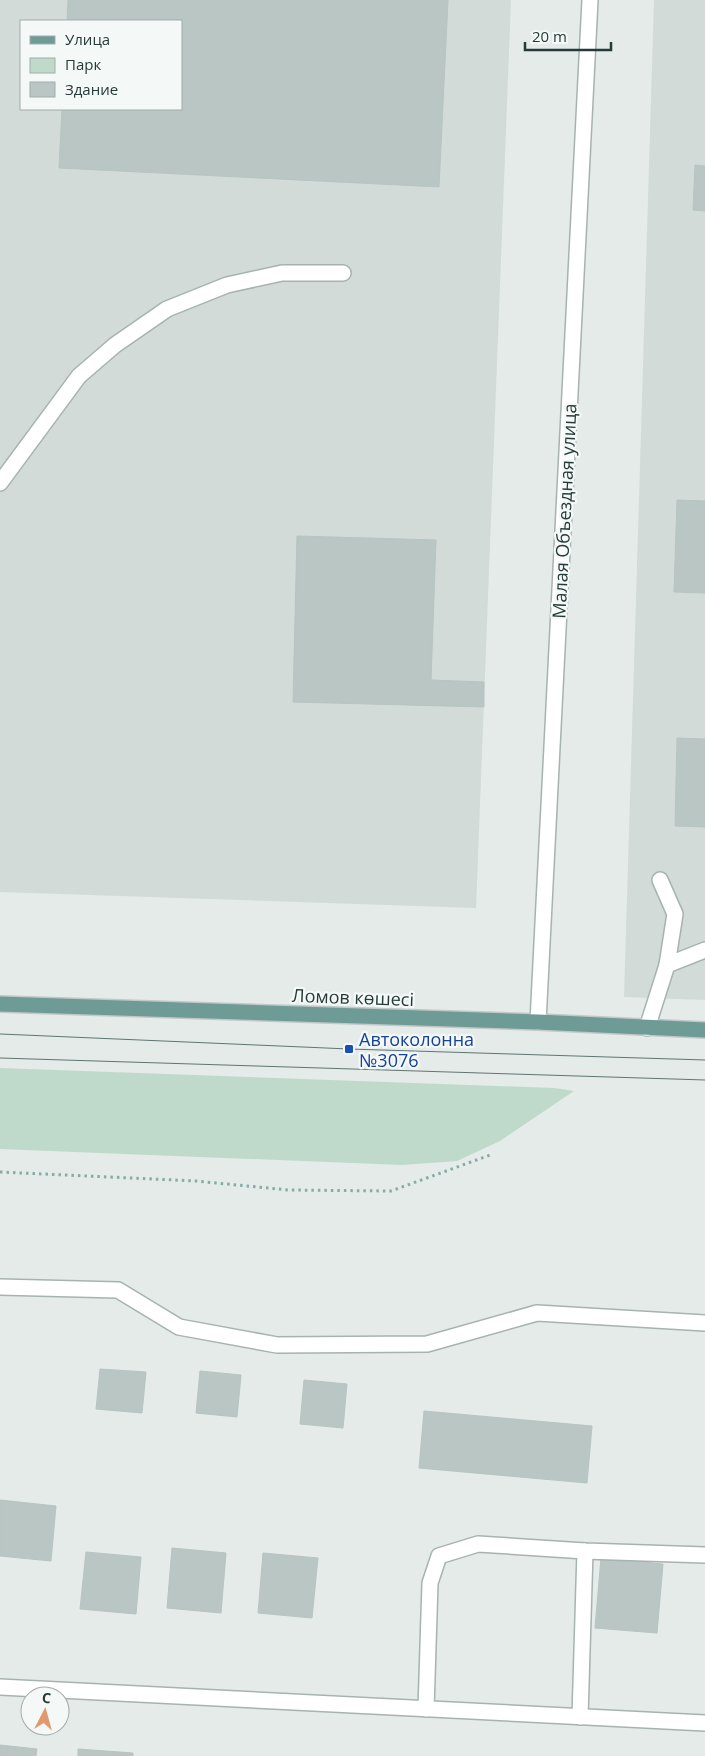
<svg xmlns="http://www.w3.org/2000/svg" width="705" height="1756" viewBox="0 0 705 1756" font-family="'Open Sans',sans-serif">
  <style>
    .built { fill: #d2dbd8; fill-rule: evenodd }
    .green { fill: #bfdaca }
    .building { fill: #b9c6c3; stroke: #b7c4c1 }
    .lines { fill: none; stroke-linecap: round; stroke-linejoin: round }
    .service-casing { stroke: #a7b3b0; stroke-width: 18 }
    .tertiary-casing { stroke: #a7b3b0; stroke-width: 18 }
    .primary-casing { stroke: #c2c8c7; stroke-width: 18 }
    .path { stroke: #88aba5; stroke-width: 3; stroke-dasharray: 2.5 4; stroke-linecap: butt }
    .service { stroke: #fff; stroke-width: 15 }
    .tertiary { stroke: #fff; stroke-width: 15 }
    .primary { stroke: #6e9b96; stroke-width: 15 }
    .tram { stroke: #607673; stroke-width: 1 }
    .transit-dot { fill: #1a4fb4; stroke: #f4f8f7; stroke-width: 2 }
    .labels { text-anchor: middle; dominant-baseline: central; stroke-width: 4.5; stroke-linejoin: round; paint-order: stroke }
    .street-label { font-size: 18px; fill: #263b38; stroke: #f4f8f7 }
    .transit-label { font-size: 18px; fill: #164399; stroke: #f4f8f7; text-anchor: start }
  </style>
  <rect width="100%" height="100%" fill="#e4ebe9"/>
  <g class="built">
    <path d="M0,0H511L476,908L0,892ZM21,21H181V109H21Z"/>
    <polygon points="654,0 705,0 705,1000 624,997"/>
  </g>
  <polygon class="green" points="0,1068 554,1088 574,1091 500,1141 457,1161 402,1165 0,1149"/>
  <g class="building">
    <polygon points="68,0 448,0 439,187 59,168 62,109 181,109 181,21 67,21"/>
    <polygon points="695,165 705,166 705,211 693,210"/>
    <polygon points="677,500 705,501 705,593 674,592"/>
    <polygon points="297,536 436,540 431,680 484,682 484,707 293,702"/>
    <polygon points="677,738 705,739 705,827 675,826"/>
    <polygon points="100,1369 146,1372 142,1413 96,1409"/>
    <polygon points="200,1371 241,1375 237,1417 196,1413"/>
    <polygon points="304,1380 347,1384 343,1428 300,1424"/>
    <polygon points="424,1411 592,1426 587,1483 419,1468"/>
    <polygon points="0,1500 56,1506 51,1561 0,1556"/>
    <polygon points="172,1548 226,1553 221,1613 167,1608"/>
    <polygon points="86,1552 141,1557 136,1614 80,1609"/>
    <polygon points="263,1553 318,1558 312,1618 258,1613"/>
    <polygon points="601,1558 663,1564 657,1633 595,1628"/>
    <polygon points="0,1745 37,1749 36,1756 0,1756"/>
    <polygon points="78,1749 133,1753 133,1756 78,1756"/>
  </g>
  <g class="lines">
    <g class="service-casing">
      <g id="service">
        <polyline points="0,483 79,376 115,345 167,309 227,285 282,273 343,273"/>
        <polyline points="660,880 675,914 667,965"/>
        <polyline points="647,1028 667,965 705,950"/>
        <polyline points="0,1287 118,1290 179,1327 277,1345 427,1344 537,1313 705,1323"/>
        <polyline points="0,1687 705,1723"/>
        <polyline points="426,1709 430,1583 439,1556 478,1544 585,1551 705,1555"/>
        <polyline points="580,1717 585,1551"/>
      </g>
    </g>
    <g class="tertiary-casing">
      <polyline id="tertiary" points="538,1022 590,0"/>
    </g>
    <g class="primary-casing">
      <polyline id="primary" points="0,1004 538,1022 705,1030"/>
    </g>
    <polyline class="path" points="0,1172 196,1181 288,1190 391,1191 493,1154"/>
    <use href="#service" class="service"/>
    <use href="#tertiary" class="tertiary"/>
    <use href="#primary" class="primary"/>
    <g class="tram">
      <polyline points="0,1034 349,1049 705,1060"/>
      <polyline points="0,1058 705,1080"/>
    </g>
  </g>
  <rect class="transit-dot" x="344" y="1044" width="10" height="10" rx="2.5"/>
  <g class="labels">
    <g class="street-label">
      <text transform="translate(564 511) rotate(-87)">Малая Объездная улица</text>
      <text transform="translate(353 997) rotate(2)">Ломов көшесі</text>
    </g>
    <g class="transit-label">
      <text x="359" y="1039">Автоколонна<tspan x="359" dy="21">№3076</tspan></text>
    </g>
  </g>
  <rect x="20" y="20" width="162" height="90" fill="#f4f8f7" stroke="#a2acab"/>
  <rect x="30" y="36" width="25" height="8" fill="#6e9b96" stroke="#a2acab"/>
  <text x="65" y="45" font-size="15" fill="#263b38">Улица</text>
  <rect x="30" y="58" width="25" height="15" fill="#bfdaca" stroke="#a2acab"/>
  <text x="65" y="70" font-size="15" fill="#263b38">Парк</text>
  <rect x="30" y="82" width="25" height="15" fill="#b9c6c3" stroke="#a2acab"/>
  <text x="65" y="95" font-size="15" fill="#263b38">Здание</text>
  <g transform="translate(45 1711) rotate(6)"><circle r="24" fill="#f4f8f7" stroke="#a2acab"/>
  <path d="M0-4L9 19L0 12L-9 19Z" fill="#e09a6d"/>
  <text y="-8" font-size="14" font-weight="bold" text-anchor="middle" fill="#263b38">С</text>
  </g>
  <path d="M525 42v8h86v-8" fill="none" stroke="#263b38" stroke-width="2.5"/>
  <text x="532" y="42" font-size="15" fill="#263b38" stroke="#f4f8f7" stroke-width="4" paint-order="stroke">20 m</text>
</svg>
